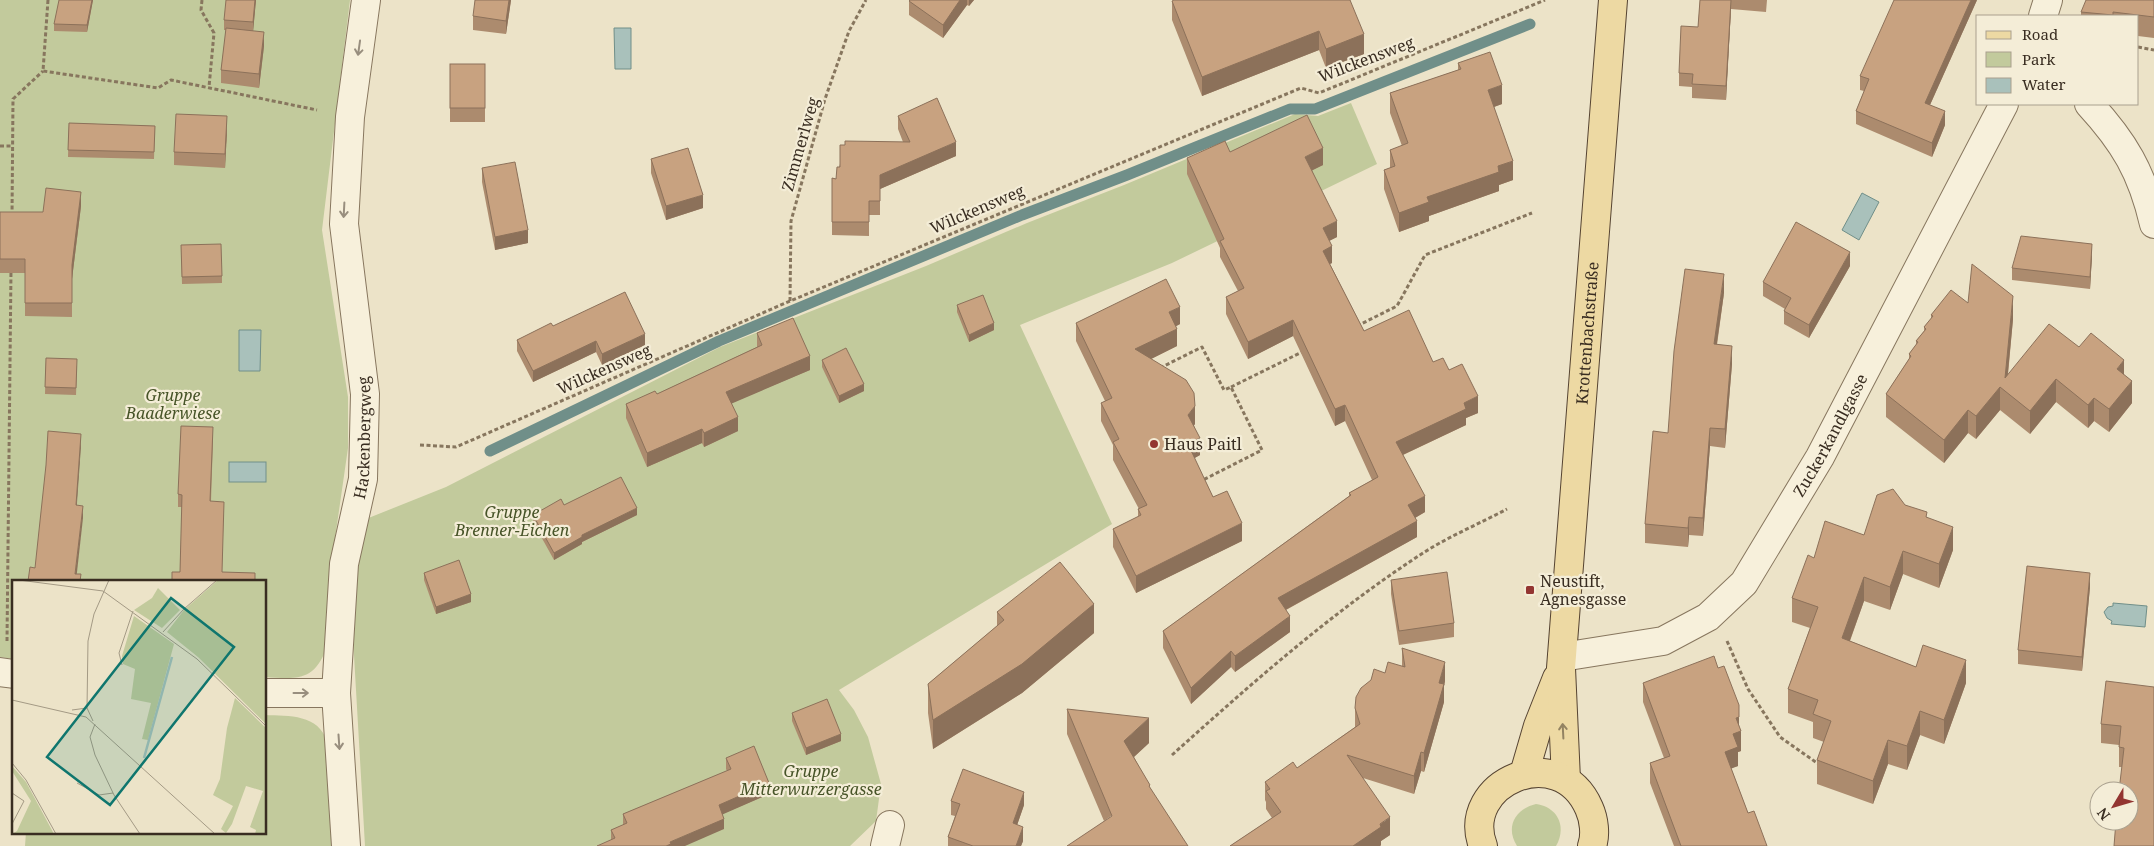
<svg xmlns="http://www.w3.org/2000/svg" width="2154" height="846" viewBox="0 0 2154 846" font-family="'Noto Serif',serif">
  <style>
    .green { fill: #c2ca9c }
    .water { fill: #a9c1bb; stroke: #708f89 }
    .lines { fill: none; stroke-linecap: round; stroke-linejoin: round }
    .stream { stroke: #708f89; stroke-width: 11 }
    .minor-casing { stroke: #87765e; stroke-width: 30 }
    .major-casing { stroke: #564432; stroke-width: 30 }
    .path { stroke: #87765e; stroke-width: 3; stroke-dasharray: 4 2.5; stroke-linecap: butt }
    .minor { stroke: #f7f0db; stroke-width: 28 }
    .major { stroke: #edd9a3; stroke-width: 28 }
    .wall { fill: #ac8b6e }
    .shaded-wall { fill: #8c715a }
    .building { fill: #c8a280; stroke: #8c715a }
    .oneway { stroke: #988e7e }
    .oneway2 { stroke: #938362 }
    .poi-dot { fill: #933531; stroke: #f4edd7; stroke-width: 2 }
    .labels { text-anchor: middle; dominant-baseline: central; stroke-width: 4.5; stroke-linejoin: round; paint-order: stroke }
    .street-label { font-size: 16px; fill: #392d21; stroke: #f4edd7 }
    .park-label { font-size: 16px; font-style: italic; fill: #475428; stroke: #f4edd7 }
    .poi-label { font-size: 16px; fill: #392d21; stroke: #f4edd7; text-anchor: start }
    .inset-river { fill: none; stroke: #a9c1bb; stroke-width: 2.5 }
    .inset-road { fill: none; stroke: #a49a85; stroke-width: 1 }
    .view { fill: #0f766e; fill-opacity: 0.15; stroke: #0f766e; stroke-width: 2.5 }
    .inset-edge { fill: none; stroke: #392d21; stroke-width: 2.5 }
  </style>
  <rect width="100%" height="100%" fill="#ece3c8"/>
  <g class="green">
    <path d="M0,0H350L322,230L348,397V448L330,573L326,649C314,682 295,679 265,677V581H14V659L0,657Z"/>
    <polygon points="1351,103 1377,164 1172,263 1020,325 1112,524 839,690 854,710 868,737 881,784 876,821 850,846 365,846 353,638 358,530 366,519 446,487 720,347 926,266 1027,223 1124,185 1295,114 1318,116"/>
    <path d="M265,715C289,716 319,714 327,742L332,846H25L26,832H265Z"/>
    <path d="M1536,804C1558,807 1567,827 1556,846H1517C1505,827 1515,809 1536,804Z"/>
  </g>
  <g class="water">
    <polygon points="614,28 631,28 631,69 615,69"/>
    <polygon points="1862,193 1879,202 1859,240 1842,230"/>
    <polygon points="239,330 261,330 260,371 239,371"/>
    <rect x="229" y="462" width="37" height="20"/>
    <polygon points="2113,603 2147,606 2145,627 2111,624 2112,621 2107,618 2104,612 2108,607 2113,606"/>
  </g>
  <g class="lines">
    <polyline class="stream" points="490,451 719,341 1022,215 1127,175 1290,109 1315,109 1530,24"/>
    <g class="minor-casing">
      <g id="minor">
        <polyline points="2043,16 2048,0"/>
        <path d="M2089,104C2124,142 2142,172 2154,224"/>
        <path id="s1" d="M1562,657L1663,641L1708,617L1744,583L1820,457L2004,104"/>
        <polyline points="0,672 14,674"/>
        <polyline points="265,693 336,693"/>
        <path id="s2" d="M346,846L336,693L344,564L363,479L365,394L344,224L350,117L366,0"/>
        <polyline points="885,846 890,825"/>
      </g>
    </g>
    <g class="major-casing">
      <g id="major">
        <polyline points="1524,774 1538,726 1557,678"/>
        <path id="s3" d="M1566,780L1561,668L1613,0"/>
        <path d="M1483,846C1459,783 1559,739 1589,808C1594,819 1596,835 1592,846"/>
      </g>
    </g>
    <g class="path">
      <polyline points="48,0 43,71 158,88 171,80 317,110"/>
      <polyline points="202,0 201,10 214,33 209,87"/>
      <polyline points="2138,47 2154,50"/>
      <polyline points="0,146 12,146"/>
      <polyline points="12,216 13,99 43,71"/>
      <polyline points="790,301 791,221 825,99 849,31 866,0"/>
      <polyline points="1357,326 1397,306 1425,255 1532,213"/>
      <polyline points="1160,368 1202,347 1224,390 1231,387 1262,450 1201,481"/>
      <polyline points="1231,387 1304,351"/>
      <polyline points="420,445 456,447 790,301 1301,88 1319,93 1545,0"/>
      <polyline points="7,641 11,270"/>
      <polyline points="1727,641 1748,689 1780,737 1820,765"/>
      <path d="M1172,755C1251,684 1331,613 1420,555C1447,537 1479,524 1507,509"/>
    </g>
    <use href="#minor" class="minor"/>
    <use href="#major" class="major"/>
  </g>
  <g class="wall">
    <polygon points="93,0 87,32 54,31 54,24"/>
    <polygon points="256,0 253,31 264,46 259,88 221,83 221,70 226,30 224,30 224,20"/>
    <polygon points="511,0 506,34 473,30 473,16"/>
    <polygon points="910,0 974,0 969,6 967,5 943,38 909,15 909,1"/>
    <polygon points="1350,0 1364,54 1326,68 1319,50 1202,96 1172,20 1172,1"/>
    <polygon points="1700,0 1767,0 1766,12 1731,9 1726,100 1692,98 1692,87 1679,86 1679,73 1698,27"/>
    <polygon points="1977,0 1930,105 1945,125 1932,157 1856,124 1856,111 1864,91 1860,90 1860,76"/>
    <polygon points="2154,0 2154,38 2138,36 2138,16 2081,16 2081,12"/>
    <polygon points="1458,63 1502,104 1494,107 1513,180 1499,185 1499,191 1429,216 1429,221 1399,232 1384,189 1384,170 1390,168 1390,150 1402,146 1390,113 1390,93 1458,70"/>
    <rect x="450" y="64" width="35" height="58"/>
    <polygon points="898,116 956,156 880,189 880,215 869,215 869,236 832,235 832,178 836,179 845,145 903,142 898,129"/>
    <polygon points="69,123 155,126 154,159 68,157"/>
    <polygon points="227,130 225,168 174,165 174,152"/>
    <polygon points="1230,152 1323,165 1312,170 1337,237 1329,241 1332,263 1330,264 1364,331 1433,362 1449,370 1478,413 1466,418 1466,425 1403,455 1425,512 1415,518 1417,537 1286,610 1290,632 1235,672 1231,667 1191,704 1163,648 1163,631 1349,496 1349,493 1372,480 1345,421 1335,426 1293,336 1248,359 1226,314 1226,297 1238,291 1220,257 1220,248 1187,174 1187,158"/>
    <polygon points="651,159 703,208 666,220 651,173"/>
    <polygon points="482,168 528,243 495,250 482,182"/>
    <polygon points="81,206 72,279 72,317 25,316 25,273 0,273 0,212 43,212"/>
    <polygon points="181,245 222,276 222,283 182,284"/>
    <polygon points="2092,256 2090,289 2012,280 2012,268"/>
    <polygon points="1850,266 1809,338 1784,324 1784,311 1785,309 1763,296 1763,282"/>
    <polygon points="1724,293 1717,345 1732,364 1725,448 1710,446 1703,536 1689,535 1688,547 1645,543 1645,524 1668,433"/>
    <polygon points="1968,303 2013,319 2008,375 2079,347 2124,374 2132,403 2109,432 2094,421 2088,428 2056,402 2030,434 2000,410 1976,439 1968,433 1944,463 1886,417 1886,394 1909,359 1909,354 1916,345 1916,341 1924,331 1924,327 1931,319 1931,315"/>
    <polygon points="957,305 994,330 969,342 957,312"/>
    <polygon points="1076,323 1180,324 1176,326 1177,346 1151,359 1195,424 1194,425 1200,455 1194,458 1213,497 1242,541 1136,593 1113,547 1113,529 1138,517 1138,509 1139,509 1113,460 1113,445 1101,421 1101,403 1105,401 1076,341"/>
    <polygon points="553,326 645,345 602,365 596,352 533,382 517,351 517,340"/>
    <polygon points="757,333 810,370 731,403 738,431 704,447 702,443 647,467 626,418 626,404 657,394 757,347"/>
    <polygon points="46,358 77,366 76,395 45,394"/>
    <polygon points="822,360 864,391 839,403 822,367"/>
    <polygon points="213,440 211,501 180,572 182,507 178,507 178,494"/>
    <polygon points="1905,505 1927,517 1953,550 1939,588 1903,574 1890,610 1864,601 1850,641 1916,667 1966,683 1944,744 1920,735 1907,770 1888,764 1873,804 1817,784 1817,760 1824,742 1813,738 1813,722 1788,713 1788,689 1810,628 1792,622 1792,598 1814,558 1864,535"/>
    <polygon points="533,515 637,515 582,542 582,544 554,560 533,522"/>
    <polygon points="424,573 471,602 436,614 424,580"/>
    <polygon points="1391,580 1454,623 1454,637 1399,645 1391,594"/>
    <polygon points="2090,587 2082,671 2018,664 2018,650"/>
    <polygon points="997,612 1094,633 1022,693 933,749 928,713 928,684 997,626"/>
    <polygon points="1402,648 1445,681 1444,686 1444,702 1424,772 1421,771 1414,794 1363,778 1390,835 1381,841 1381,845 1380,846 1230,846 1272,818 1266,809 1266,802 1265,800 1265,782 1297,768 1355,727 1355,708 1385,673 1402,666"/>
    <polygon points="1643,683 1739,725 1741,751 1738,752 1738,766 1731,768 1748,813 1767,846 1674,846 1650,783 1650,763 1664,758 1643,702"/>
    <polygon points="2154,687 2122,767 2119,767 2119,745 2101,743 2101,724"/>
    <polygon points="1067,709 1149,743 1134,757 1150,788 1104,821 1067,734"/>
    <polygon points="792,713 841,741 806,755 792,721"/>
    <polygon points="726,758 769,794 722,814 724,829 611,840 611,830 623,825 623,814 727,771 726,769"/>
    <polygon points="951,801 1024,805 1017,825 1023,841 1021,846 948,846 948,837 955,816 951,815"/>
  </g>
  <g class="shaded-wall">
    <polygon points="92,0 93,0 87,32 87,25"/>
    <polygon points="255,0 256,0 253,32 253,22"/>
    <polygon points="509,0 511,0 506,34 506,21"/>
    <polygon points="960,0 967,0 967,5 943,38 943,25"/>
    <polygon points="969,0 974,0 969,6"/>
    <polygon points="1731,0 1731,9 1726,100 1726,86"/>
    <polygon points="1971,0 1977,0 1925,116 1925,103"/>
    <polygon points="1319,31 1319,50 1202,96 1202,77"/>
    <polygon points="264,32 264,46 259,88 259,74"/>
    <polygon points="1364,34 1364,54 1326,68 1326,49"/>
    <polygon points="1502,85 1502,104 1488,109 1488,90"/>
    <polygon points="1945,111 1945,125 1932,157 1932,143"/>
    <polygon points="227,116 227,130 225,168 225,154"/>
    <polygon points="956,142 956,156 880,189 880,215 880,175"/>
    <polygon points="1323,148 1323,165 1305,174 1305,157"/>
    <polygon points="1513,161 1513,180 1499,185 1499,191 1429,216 1429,221 1399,232 1399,213 1427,197 1498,166"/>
    <polygon points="81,192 81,206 72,279 72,317 72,265"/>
    <polygon points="703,195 703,208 666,220 666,206"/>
    <polygon points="1337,221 1337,237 1323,244 1323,228"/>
    <polygon points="528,230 528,243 495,250 495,237"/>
    <polygon points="2092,244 2092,256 2090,289 2090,277"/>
    <polygon points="1332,246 1332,263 1323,267 1323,251"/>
    <polygon points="1850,252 1850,266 1809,338 1809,325"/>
    <polygon points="1724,274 1724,293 1714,363 1714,344"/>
    <polygon points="2013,296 2013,319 2006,392 2005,378"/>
    <polygon points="1180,307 1180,324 1169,330 1169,312"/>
    <polygon points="1293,320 1293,336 1248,359 1248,342"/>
    <polygon points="994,323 994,330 969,342 969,335"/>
    <polygon points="1177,329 1177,346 1135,367 1135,349"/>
    <polygon points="645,334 645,345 602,365 602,354"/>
    <polygon points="596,341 596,352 533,382 533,371"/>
    <polygon points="1732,346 1732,364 1725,448 1725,429"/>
    <polygon points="810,356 810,370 726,406 726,392"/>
    <polygon points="2124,360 2124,383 2117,369"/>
    <polygon points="2056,379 2056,402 2030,434 2030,411"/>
    <polygon points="2132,381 2132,403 2109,432 2109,409"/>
    <polygon points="864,384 864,391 839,403 839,396"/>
    <polygon points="2000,387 2000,410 1976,439 1976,416"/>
    <polygon points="1478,396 1478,413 1466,418 1466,425 1396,458 1396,442 1464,403"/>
    <polygon points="2094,398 2094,421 2088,428 2088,405"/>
    <polygon points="1345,405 1345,421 1335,426 1335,409"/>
    <polygon points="1195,406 1195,424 1188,433 1188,415"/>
    <polygon points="1968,410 1968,433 1944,463 1944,440"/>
    <polygon points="738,417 738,431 704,447 704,433"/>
    <polygon points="1710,428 1710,446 1703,536 1703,518"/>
    <polygon points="702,429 702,443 647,467 647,453"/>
    <polygon points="81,434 81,446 76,517 76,505"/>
    <polygon points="1200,438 1200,455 1188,462 1188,444"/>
    <polygon points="1425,496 1425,512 1408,522 1408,505"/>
    <polygon points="83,506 83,518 76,581 75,574"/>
    <polygon points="637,508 637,515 582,542 582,544 554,560 554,553 582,535"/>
    <polygon points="1689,517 1689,535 1688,547 1688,528"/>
    <polygon points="1417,521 1417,537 1278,614 1278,598"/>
    <polygon points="1242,523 1242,541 1136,593 1136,576"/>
    <polygon points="1953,527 1953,550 1939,588 1939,564"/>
    <polygon points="1903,551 1903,574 1890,610 1890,587"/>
    <polygon points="2090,573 2090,587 2082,671 2082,657"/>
    <polygon points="1864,577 1864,601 1842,662 1842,638"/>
    <polygon points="471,594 471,602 436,614 436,607"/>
    <polygon points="1094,604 1094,633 1022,693 933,749 933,720"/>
    <polygon points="1290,616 1290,632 1235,672 1235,656"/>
    <polygon points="1231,651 1231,667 1191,704 1191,688"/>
    <polygon points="1966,660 1966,683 1944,744 1944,720"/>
    <polygon points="1445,662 1445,681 1444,686 1444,702 1424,772 1424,753 1439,683"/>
    <polygon points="1920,711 1920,735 1907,770 1907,746"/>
    <polygon points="1739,717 1739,732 1741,731 1741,751 1738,752 1738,766 1725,771 1725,752 1733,734 1736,718"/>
    <polygon points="1149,718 1149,743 1124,766 1124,741"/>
    <polygon points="841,734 841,741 806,755 806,748"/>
    <polygon points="1888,740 1888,764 1873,804 1873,781"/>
    <polygon points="1421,752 1421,771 1414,794 1414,776"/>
    <polygon points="769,783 769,794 719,816 719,805"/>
    <polygon points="1024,792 1024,805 1013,837 1013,823"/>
    <polygon points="1390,817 1390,835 1381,841 1381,845 1380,846 1353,846"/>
    <polygon points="724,819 724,829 685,846 666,846 670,842"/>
    <polygon points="1023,827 1023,841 1021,846 1016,846"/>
  </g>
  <g class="building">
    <polygon points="59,0 92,0 87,25 54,24"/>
    <polygon points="226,0 255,0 253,22 224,20"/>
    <polygon points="475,0 509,0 506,21 473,16"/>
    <polygon points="910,0 960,0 943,25 909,1"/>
    <polygon points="1174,0 1350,0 1364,34 1326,49 1319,31 1202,77 1172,1"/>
    <polygon points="1700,0 1731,0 1726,86 1692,84 1693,74 1679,73 1681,26 1698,27"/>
    <polygon points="1894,0 1971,0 1925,103 1945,111 1932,143 1856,111 1869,79 1860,76"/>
    <polygon points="2086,0 2154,0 2154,17 2113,12 2113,15 2081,12"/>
    <polygon points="226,28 264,32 259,74 221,70"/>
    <polygon points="1490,52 1502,85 1488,90 1513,161 1498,166 1499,172 1427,197 1429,202 1399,213 1384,170 1395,166 1390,150 1408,143 1390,93 1461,69 1458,63"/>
    <rect x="450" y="64" width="35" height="44"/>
    <polygon points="937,98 956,142 880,175 880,201 869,201 869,222 832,222 832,178 836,179 837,167 840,167 840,145 845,145 845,141 910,142 898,116"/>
    <polygon points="176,114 227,116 225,154 174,152"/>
    <polygon points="1307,115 1323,148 1305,157 1337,221 1323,228 1332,246 1323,251 1364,331 1409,310 1433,362 1443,358 1449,370 1462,364 1478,396 1464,403 1466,409 1396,442 1425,496 1408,505 1417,521 1278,598 1290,616 1235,656 1231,651 1191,688 1163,631 1351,495 1349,493 1378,477 1345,405 1335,409 1293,320 1248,342 1226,297 1244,288 1220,241 1224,239 1187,158 1225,141 1230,152"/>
    <polygon points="69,123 155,126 154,152 68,150"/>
    <polygon points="688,148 703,195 666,206 651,159"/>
    <polygon points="515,162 528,230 495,237 482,168"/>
    <polygon points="46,188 81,192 72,265 72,303 25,303 25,259 0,259 0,212 43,212"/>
    <polygon points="1796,222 1850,252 1809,325 1784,311 1791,298 1763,282"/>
    <polygon points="2021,236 2092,244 2090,277 2012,268"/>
    <polygon points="221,244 222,276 182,277 181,245"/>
    <polygon points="1972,264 2013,296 2005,378 2049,324 2079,347 2091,333 2124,360 2117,369 2132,381 2109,409 2094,398 2088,405 2056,379 2030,411 2000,387 1976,416 1968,410 1944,440 1886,394 1911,356 1909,354 1918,342 1916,341 1926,329 1924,327 1933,316 1931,315 1951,290 1968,303"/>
    <polygon points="1685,269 1724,274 1714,344 1732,346 1725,429 1710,428 1703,518 1689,517 1688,528 1645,524 1653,431 1668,433 1674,351"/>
    <polygon points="1166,279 1180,307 1169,312 1177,329 1135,349 1186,380 1194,393 1195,406 1188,415 1200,438 1188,444 1213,497 1227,491 1242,523 1136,576 1113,529 1141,515 1138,509 1147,505 1113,442 1119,439 1101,403 1112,398 1076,323"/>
    <polygon points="625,292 645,334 602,354 596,341 533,371 517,340 551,323 553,326"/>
    <polygon points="983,295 994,323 969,335 957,305"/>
    <polygon points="793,318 810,356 726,392 738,417 704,433 702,429 647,453 626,404 655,391 657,394 762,345 757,333"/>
    <polygon points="846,348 864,384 839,396 822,360"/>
    <polygon points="46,358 77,359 76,388 45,387"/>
    <polygon points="181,426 213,427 210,501 224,502 222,572 255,573 255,581 172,581 172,572 180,572 182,495 178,494"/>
    <polygon points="48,431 81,434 76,505 83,506 75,574 81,574 80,581 28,581 30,567 35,568 46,465"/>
    <polygon points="621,477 637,508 582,535 582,537 554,553 533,515 561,499 564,505"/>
    <polygon points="1893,489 1905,505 1927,512 1926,517 1953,527 1939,564 1903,551 1890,587 1864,577 1842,638 1916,667 1923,645 1966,660 1944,720 1920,711 1907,746 1888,740 1873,781 1817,760 1831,721 1813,714 1818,700 1788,689 1818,607 1792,598 1808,555 1814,558 1825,521 1864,535 1877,495"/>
    <polygon points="459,560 471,594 436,607 424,573"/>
    <polygon points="1060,562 1094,604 1022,664 933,720 928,684 1004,620 997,612"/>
    <polygon points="2027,566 2090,573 2082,657 2018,650"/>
    <polygon points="1447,572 1454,623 1399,631 1391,580"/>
    <polygon points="1402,648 1445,662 1439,683 1444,684 1424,753 1421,752 1414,776 1347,755 1390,817 1380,824 1381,827 1353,846 1230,846 1281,812 1266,791 1270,789 1265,782 1293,762 1297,768 1360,724 1355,708 1356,697 1361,688 1371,680 1374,669 1385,673 1388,662 1405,667"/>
    <polygon points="1714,656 1718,668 1724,666 1739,705 1739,717 1736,718 1741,731 1733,734 1738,747 1725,752 1748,813 1754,811 1767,846 1681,846 1650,763 1670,756 1643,683"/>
    <polygon points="2106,681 2154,687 2154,846 2114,846 2116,821 2129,821 2129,791 2119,791 2124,748 2119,747 2121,726 2101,724"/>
    <polygon points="827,699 841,734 806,748 792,713"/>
    <polygon points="1067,709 1149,718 1124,741 1150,785 1149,786 1188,846 1067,846 1112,816"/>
    <polygon points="754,746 769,783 719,805 724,819 670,842 671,844 666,846 597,846 615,838 611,830 627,823 623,814 731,769 726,758"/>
    <polygon points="963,769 1024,792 1013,823 1023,827 1016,846 973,846 948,837 960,804 951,801"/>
  </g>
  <defs><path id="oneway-shaft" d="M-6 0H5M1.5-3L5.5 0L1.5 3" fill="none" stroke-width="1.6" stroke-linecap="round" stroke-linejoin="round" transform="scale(1.25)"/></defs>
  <g class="oneway">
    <use href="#oneway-shaft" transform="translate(359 48) rotate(98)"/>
    <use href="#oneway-shaft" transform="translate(344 210) rotate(93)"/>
    <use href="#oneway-shaft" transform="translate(301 693)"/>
    <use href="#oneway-shaft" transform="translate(339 742) rotate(86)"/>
  </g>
  <use class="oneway2" href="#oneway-shaft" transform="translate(1563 731) rotate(-93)"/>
  <g class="poi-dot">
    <circle cx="1154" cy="444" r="5"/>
    <rect x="1525" y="585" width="10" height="10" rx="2.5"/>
  </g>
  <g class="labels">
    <g class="street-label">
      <text transform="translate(1366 59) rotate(-21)">Wilckensweg</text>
      <text transform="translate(800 144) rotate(-74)">Zimmerlweg</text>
      <text transform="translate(977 209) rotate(-23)">Wilckensweg</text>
      <text stroke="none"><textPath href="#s3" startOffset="448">Krottenbachstraße</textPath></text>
      <text transform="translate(604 369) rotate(-24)">Wilckensweg</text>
      <text stroke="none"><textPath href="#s1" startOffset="374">Zuckerkandlgasse</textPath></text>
      <text stroke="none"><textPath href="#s2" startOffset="411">Hackenbergweg</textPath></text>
    </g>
    <g class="park-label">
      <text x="173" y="395">Gruppe<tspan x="173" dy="18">Baaderwiese</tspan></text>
      <text x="512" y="512">Gruppe<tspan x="512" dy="18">Brenner-Eichen</tspan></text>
      <text x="811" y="771">Gruppe<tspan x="811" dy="18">Mitterwurzergasse</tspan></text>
    </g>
    <g class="poi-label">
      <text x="1164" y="444">Haus Paitl</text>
      <text x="1540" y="581">Neustift,<tspan x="1540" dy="18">Agnesgasse</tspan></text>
    </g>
  </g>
  <g transform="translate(12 580)">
    <rect width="254" height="254" fill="#ece3c8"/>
    <path d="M206,0H254L253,143L186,77L155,52L172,30ZM146,8L168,30L150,48L122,30L140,18ZM122,36L162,64L136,160L130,159L139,123L119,119L123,89L111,84L110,76ZM223,118L254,148V254H243L244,250L238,247L251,211L234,206L220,244L214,253L209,249L221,226L201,215L208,199L215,148ZM0,186L14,202L42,254H0L5,251L19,221L0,191Z" fill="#c2ca9c"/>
    <path class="inset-river" d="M132,178L160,77"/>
    <path class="inset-road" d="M7,0L91,11L185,79L254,146M151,52L172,29L205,0M110,85L107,73L121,31M0,120L74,137L203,254M75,128L76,61L82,34L97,0M60,130L75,128L81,141M83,144L78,157L83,175L102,215L128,254M0,183L14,200L44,254M65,203L87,215L101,213M0,213L12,221L0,244"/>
    <path class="view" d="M159,18L222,67L98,225L35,177Z"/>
    <rect width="254" height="254" class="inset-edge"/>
  </g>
  <rect x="1976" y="15" width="162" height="90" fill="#f4edd7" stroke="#a9a08e"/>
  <rect x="1986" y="31" width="25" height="8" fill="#edd9a3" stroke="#a9a08e"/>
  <text x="2022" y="40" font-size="15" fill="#392d21">Road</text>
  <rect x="1986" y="52" width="25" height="15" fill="#c2ca9c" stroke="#a9a08e"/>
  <text x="2022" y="65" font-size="15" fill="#392d21">Park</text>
  <rect x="1986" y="78" width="25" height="15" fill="#a9c1bb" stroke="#a9a08e"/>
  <text x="2022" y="90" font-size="15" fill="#392d21">Water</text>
  <g transform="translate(2114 806) rotate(232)"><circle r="24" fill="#f4edd7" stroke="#a9a08e"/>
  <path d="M0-4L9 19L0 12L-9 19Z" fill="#933531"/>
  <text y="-8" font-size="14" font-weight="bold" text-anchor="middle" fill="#392d21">N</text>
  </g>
</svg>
